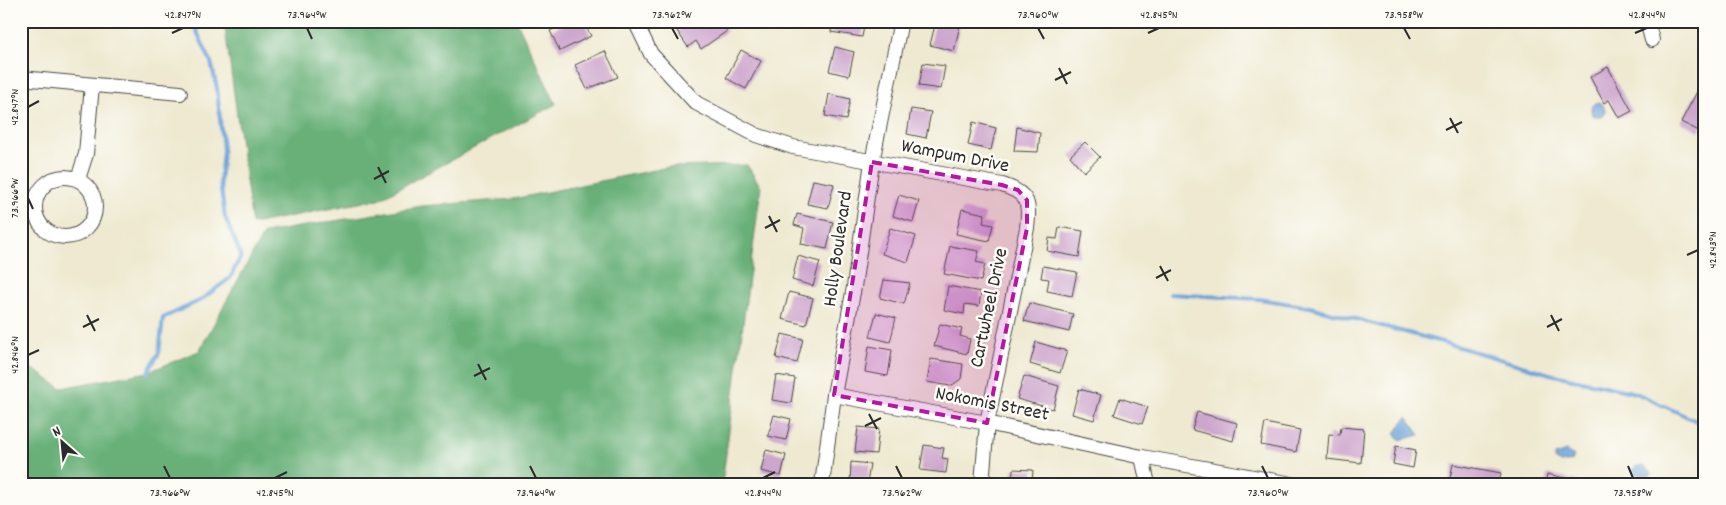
<svg xmlns="http://www.w3.org/2000/svg" width="1726" height="505" viewBox="0 0 1726 505" font-family="Dekko,sans-serif">
  <style>
    .forest { fill: #68b078; stroke: #4a6e52 }
    .water { fill: #6da3da; stroke: #4c6782 }
    .lines { fill: none; stroke-linecap: round; stroke-linejoin: round }
    .stream { stroke: #6da3da; stroke-width: 4 }
    .building { fill: #cda6ce }
    .minor-casing { stroke: #484844; stroke-width: 16 }
    .minor { stroke: #fff; stroke-width: 14 }
    .marked { fill: #b5179e; fill-opacity: 0.2; stroke: #b5179e; stroke-width: 4; stroke-dasharray: 10 6; stroke-linejoin: round }
    .ticks { fill: none; stroke: #2b2b2b; stroke-width: 2 }
    .labels { text-anchor: middle; dominant-baseline: central; stroke-width: 5; stroke-linejoin: round; paint-order: stroke }
    .street-label { font-size: 20px; fill: #2b2b2b; stroke: #fdfcf7 }
    .neatline { fill: none; stroke: #2b2b2b; stroke-width: 2 }
    .ticks-label { font-size: 12px; text-anchor: middle; fill: #2b2b2b }
  </style>
  <rect width="100%" height="100%" fill="#fdfcf7"/>
  <filter id="ink" filterUnits="userSpaceOnUse"><feTurbulence type="fractalNoise" baseFrequency=".02" numOctaves="2"/><feDisplacementMap in="SourceGraphic" scale="10" xChannelSelector="R" yChannelSelector="G"/><feConvolveMatrix kernelMatrix="1 2 1 2 8 2 1 2 1" color-interpolation-filters="sRGB"/></filter>
  <filter id="wash" filterUnits="userSpaceOnUse"><feTurbulence type="fractalNoise" baseFrequency=".0096" numOctaves="4" result="noise"/><feDisplacementMap in="SourceGraphic" scale="20" xChannelSelector="R" yChannelSelector="G"/><feGaussianBlur stdDeviation="1.12" result="paint"/><feColorMatrix in="noise" values="0 0 0 0 0 0 0 0 0 0 0 0 0 0 0 0 0 1.4 0 .05"/><feComposite in="paint" operator="in"/></filter>
  <g filter="url(#wash)">
    <rect width="100%" height="100%" fill="#eee9d0"/>
    <g class="forest">
      <polygon points="224,21 499,21 518,24 556,104 379,199 252,224"/>
      <polygon points="747,165 761,187 722,484 21,484 21,361 61,388 148,372 199,351 264,233 422,206 513,199 669,167"/>
    </g>
    <g class="water">
      <circle cx="1598" cy="110" r="7"/>
      <polygon points="1407,417 1420,435 1399,440 1395,433"/>
      <polygon points="1566,451 1574,456 1572,461 1561,463 1555,460 1555,455"/>
      <polygon points="1636,466 1645,466 1652,473 1650,476 1636,474 1632,471"/>
    </g>
    <g class="lines">
      <g class="stream">
        <polyline points="1170,294 1259,299 1310,307 1442,342 1550,374 1636,393 1705,425"/>
        <polyline points="148,372 159,353 163,318 201,300 230,278 241,256 225,217 220,182 223,150 217,88 211,62 192,21"/>
      </g>
    </g>
    <g id="blocks">
      <g class="building">
        <polygon points="569,21 589,21 591,25 586,27 591,36 560,51 550,31"/>
        <polygon points="691,21 720,21 727,31 701,49 696,41 688,47 677,31"/>
        <polygon points="833,21 865,21 862,37 831,32"/>
        <polygon points="936,21 961,21 954,51 930,45"/>
        <polygon points="835,47 854,52 849,76 829,71"/>
        <polygon points="741,50 761,61 746,89 726,78"/>
        <polygon points="605,51 618,77 587,89 575,65"/>
        <polygon points="923,63 945,66 941,89 919,86"/>
        <polygon points="1608,67 1632,111 1619,118 1609,100 1604,103 1590,77"/>
        <polygon points="1701,84 1705,85 1705,120 1699,131 1681,122"/>
        <polygon points="829,94 850,99 846,120 825,116"/>
        <polygon points="911,109 931,112 926,138 907,134"/>
        <polygon points="973,122 996,128 991,150 968,145"/>
        <polygon points="1017,127 1040,133 1038,152 1014,151"/>
        <polygon points="1085,142 1100,157 1084,172 1070,156"/>
        <polygon points="813,180 834,184 828,208 807,204"/>
        <polygon points="899,195 919,201 913,222 893,216"/>
        <polygon points="962,209 985,214 983,223 993,225 989,241 956,234"/>
        <polygon points="797,214 833,222 827,249 801,244 804,228 794,225"/>
        <polygon points="1059,227 1083,231 1079,257 1047,251 1049,238 1057,239"/>
        <polygon points="890,228 916,236 908,262 882,254"/>
        <polygon points="950,246 979,251 976,262 985,264 981,281 944,274"/>
        <polygon points="798,256 820,262 813,286 792,280"/>
        <polygon points="1043,266 1077,272 1072,296 1047,291 1049,279 1041,278"/>
        <polygon points="884,280 910,283 904,304 880,298"/>
        <polygon points="948,286 981,292 979,306 965,304 964,314 944,310"/>
        <polygon points="789,292 813,298 806,325 782,319"/>
        <polygon points="1029,303 1073,314 1069,332 1024,321"/>
        <polygon points="876,313 896,318 890,342 870,337"/>
        <polygon points="940,324 962,329 960,336 970,339 967,354 934,346"/>
        <polygon points="782,334 803,339 797,363 776,358"/>
        <polygon points="1036,342 1067,351 1060,373 1030,364"/>
        <polygon points="869,346 892,350 888,376 865,372"/>
        <polygon points="931,359 963,364 961,379 951,386 927,382"/>
        <polygon points="776,375 795,378 791,403 772,400"/>
        <polygon points="1024,376 1059,386 1053,409 1017,399"/>
        <polygon points="1079,389 1101,395 1094,420 1072,414"/>
        <polygon points="1120,398 1148,407 1142,424 1114,415"/>
        <polygon points="1197,412 1237,423 1233,441 1192,430"/>
        <polygon points="774,415 791,419 786,440 768,436"/>
        <polygon points="1265,423 1300,430 1296,452 1261,445"/>
        <polygon points="858,427 879,429 876,454 855,452"/>
        <polygon points="1341,427 1364,429 1361,463 1327,459 1329,434 1340,435"/>
        <polygon points="924,445 944,448 942,458 948,459 946,473 920,470"/>
        <polygon points="1396,446 1416,450 1413,468 1393,464"/>
        <polygon points="766,450 786,455 781,476 761,471"/>
        <polygon points="851,462 870,464 867,484 850,484"/>
        <polygon points="1453,464 1501,473 1499,484 1449,483"/>
        <polygon points="1013,469 1033,470 1032,484 1012,484"/>
        <polygon points="1547,474 1578,481 1577,484 1545,484"/>
      </g>
    </g>
  </g>
  <g filter="url(#ink)">
    <use href="#blocks" fill-opacity="0" stroke="#484844" stroke-width="1"/>
    <g class="lines">
      <g class="minor-casing">
        <g id="minor">
          <path d="M635,21L651,54L696,103L756,135L793,147L1002,185C1028,193 1030,202 1027,228L987,423L982,484"/>
          <polyline points="1647,21 1652,40"/>
          <polyline points="21,78 180,93"/>
          <circle cx="65" cy="207" r="30"/>
          <polyline points="78,179 86,154 92,85"/>
          <polyline points="834,395 987,423 1142,457 1292,484"/>
          <polyline points="1142,457 1148,484"/>
          <polyline points="822,484 834,395 854,287 872,162 901,21"/>
        </g>
      </g>
      <use href="#minor" class="minor"/>
    </g>
  </g>
  <path class="marked" d="M872,162L1002,185L1018,190L1027,200V228L987,423L834,395Z"/>
  <path class="ticks" d="M307,28L312,39M672,28L678,39M1038,28L1044,39M1404,28L1410,39M172,33L183,28M1148,33L1159,28M1635,33L1647,28M1059,68L1067,84M1055,80L1071,72M28,107L39,101M1450,118L1458,133M1446,130L1462,122M378,167L386,183M374,179L389,171M28,198L33,209M769,216L777,232M765,228L780,220M1687,255L1698,250M1160,266L1168,281M1156,278L1171,270M87,315L95,331M1551,315L1559,331M83,327L99,319M1547,327L1562,319M28,355L39,350M478,364L486,380M474,376L490,368M869,414L877,429M865,426L881,418M164,466L170,478M530,466L536,478M896,466L902,478M1262,466L1268,478M1628,466L1633,478M275,478L287,472M763,478L775,472"/>
  <g class="labels">
    <g class="street-label">
      <text transform="translate(955 157) rotate(11)">Wampum Drive</text>
      <text transform="translate(839 249) rotate(-82)">Holly Boulevard</text>
      <text transform="translate(990 308) rotate(-78)">Cartwheel Drive</text>
      <text transform="translate(992 405) rotate(11)">Nokomis Street</text>
    </g>
  </g>
  <rect width="1726" height="505" fill="none" stroke="#fdfcf7" stroke-width="55"/>
  <g transform="translate(62 442) rotate(333)" stroke="#fdfcf7" stroke-width="4" paint-order="stroke">
  <path d="M0-4L9 19L0 12L-9 19Z" fill="#2b2b2b"/>
  <text y="-8" font-size="14" font-weight="bold" text-anchor="middle" fill="#2b2b2b">N</text>
  </g>
  <rect x="28" y="28" width="1670" height="450" class="neatline"/>
  <g class="ticks-label">
    <text x="183" y="18">42.847°N</text>
    <text x="307" y="18">73.964°W</text>
    <text x="672" y="18">73.962°W</text>
    <text x="1038" y="18">73.960°W</text>
    <text x="1159" y="18">42.845°N</text>
    <text x="1404" y="18">73.958°W</text>
    <text x="1647" y="18">42.844°N</text>
    <text transform="translate(14 107) rotate(-90)" y="4">42.847°N</text>
    <text transform="translate(14 198) rotate(-90)" y="4">73.966°W</text>
    <text transform="translate(1712 250) rotate(-90)" y="4">42.843°N</text>
    <text transform="translate(14 355) rotate(-90)" y="4">42.846°N</text>
    <text x="170" y="496">73.966°W</text>
    <text x="275" y="496">42.845°N</text>
    <text x="536" y="496">73.964°W</text>
    <text x="763" y="496">42.844°N</text>
    <text x="902" y="496">73.962°W</text>
    <text x="1268" y="496">73.960°W</text>
    <text x="1633" y="496">73.958°W</text>
  </g>
</svg>
